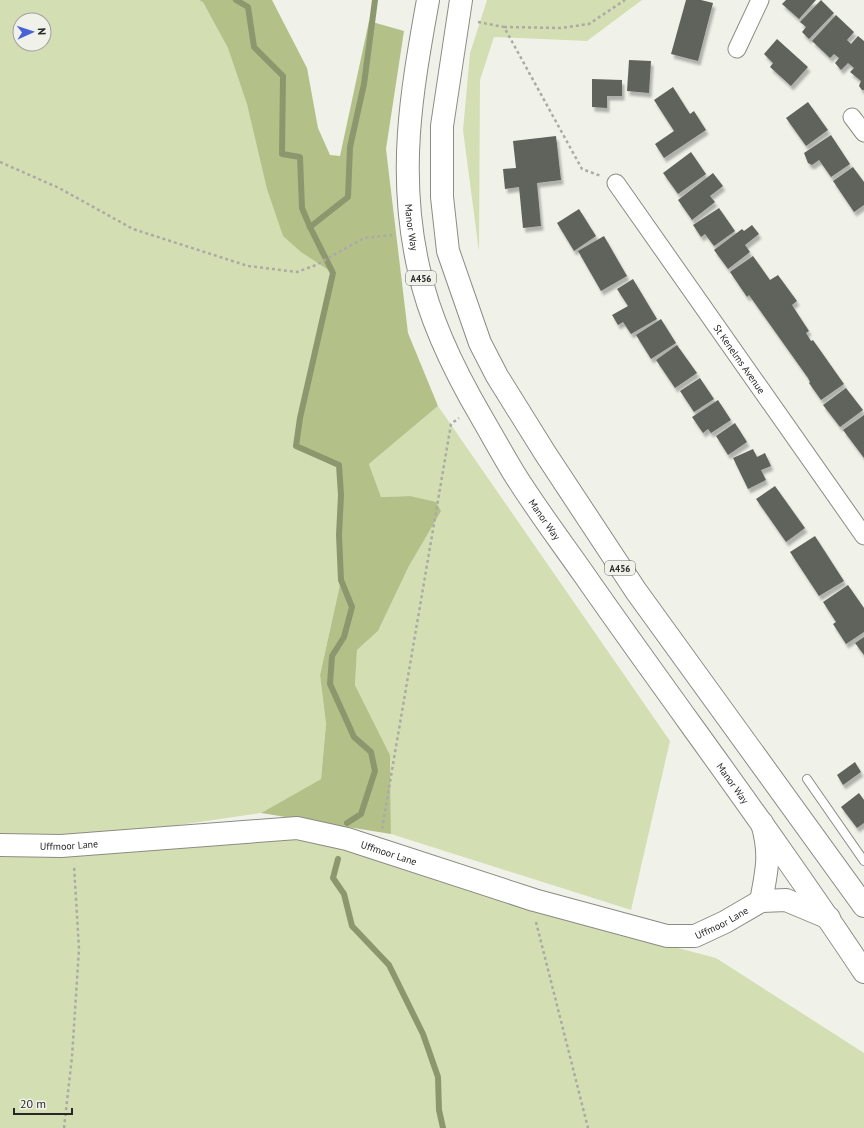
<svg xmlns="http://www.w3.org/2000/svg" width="864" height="1128" viewBox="0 0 864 1128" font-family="'PT Sans',sans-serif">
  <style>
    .green { fill: #d3dfb3; fill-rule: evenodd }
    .forest { fill: #b3c189 }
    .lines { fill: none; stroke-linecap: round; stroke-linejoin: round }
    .stream { stroke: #8d976e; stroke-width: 6 }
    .building { fill: #60625b; filter: url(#shadow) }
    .lane-casing { stroke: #8a8c84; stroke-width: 10 }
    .street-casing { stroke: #8a8c84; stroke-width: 19 }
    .secondary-casing { stroke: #8a8c84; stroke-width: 24 }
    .highway-casing { stroke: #8a8c84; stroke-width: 24 }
    .path { stroke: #aaaba5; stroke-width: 2.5; stroke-dasharray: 3 3; stroke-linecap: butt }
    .lane { stroke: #fff; stroke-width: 8 }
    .street { stroke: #fff; stroke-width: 17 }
    .secondary { stroke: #fff; stroke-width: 22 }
    .highway { stroke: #fff; stroke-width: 22 }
    .labels { text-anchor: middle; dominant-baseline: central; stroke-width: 4; stroke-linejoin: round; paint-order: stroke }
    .shield { fill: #f0f2ea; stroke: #636560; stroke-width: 1 }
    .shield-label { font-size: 9px; font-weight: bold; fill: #272825 }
    .street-label { font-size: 10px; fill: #272825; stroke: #f0f2ea }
  </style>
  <defs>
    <filter id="shadow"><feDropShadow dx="2.5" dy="4.5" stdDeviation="1" flood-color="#0004"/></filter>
  </defs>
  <rect width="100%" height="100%" fill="#f0f2ea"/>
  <g class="green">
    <path d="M0,0H236L333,273L300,418L296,446L339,469L341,495L339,535L341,580L320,675L326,724L321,779L261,813L124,833L50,835L0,833ZM20,20H44V44H20Z"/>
    <polygon points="487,0 642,0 587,41 494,37 480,80 479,252 463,130 470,53"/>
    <polygon points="438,406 670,741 631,910 391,834 390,755 355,685 357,650 378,631 409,566 440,511 410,496 381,497 369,464"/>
    <polygon points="278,838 338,845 525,908 716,958 864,1053 864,1128 0,1128 0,852"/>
  </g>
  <polygon class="forest" points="199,0 272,0 307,68 318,128 330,155 340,156 369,21 404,31 386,149 408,333 438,406 369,464 381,497 410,496 436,502 441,511 409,566 378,631 357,650 355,685 390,755 391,834 261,813 321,779 326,724 320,675 341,580 339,535 341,495 339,469 296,446 300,418 333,273 301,252 283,236 267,189 247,104 228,48 203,2"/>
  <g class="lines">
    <g class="stream">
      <polyline points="236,0 248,7 254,47 283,76 282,154 300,157 302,208 310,227 333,273 300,418 296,446 339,465 341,495 339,535 341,580 352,607 344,637 332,656 330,684 354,737 371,752 375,771 361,814 347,823"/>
      <polyline points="310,227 348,197 350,147 364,84 375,0"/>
      <polyline points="338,859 333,878 344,894 352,926 389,965 423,1034 438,1077 439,1110 443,1128"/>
    </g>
  </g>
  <g class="building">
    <polygon points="686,0 701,0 713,3 698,61 671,54"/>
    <polygon points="786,0 816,0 799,19 782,4"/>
    <polygon points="821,0 834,13 809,39 802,32 806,27 800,22"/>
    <polygon points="836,15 854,32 847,40 851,44 858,36 864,41 864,90 862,90 859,86 861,81 850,72 854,68 848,63 841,70 835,63 839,58 834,54 830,58 812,41"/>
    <polygon points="777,39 808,67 791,86 770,67 773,63 764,54"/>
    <polygon points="629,60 651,61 649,93 627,91"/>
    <polygon points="592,79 622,80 622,96 607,96 607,108 592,107"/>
    <polygon points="673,87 690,114 694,111 706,130 664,158 655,144 674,131 654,100"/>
    <polygon points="808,102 828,130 806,146 786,118"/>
    <polygon points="831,135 850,164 831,177 819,160 812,165 808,163 804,153"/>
    <polygon points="556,136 561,180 537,183 541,226 523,228 519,187 505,189 503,169 516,168 513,141"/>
    <polygon points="691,152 706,174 678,194 663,173"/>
    <polygon points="853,167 864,182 864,205 854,212 833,181"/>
    <polygon points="713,173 723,186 710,196 715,202 692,220 678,200"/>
    <polygon points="719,208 735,231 714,246 705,234 701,237 693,225"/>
    <polygon points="579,209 596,236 574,251 557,223"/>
    <polygon points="752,225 759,234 745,245 750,252 728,269 714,250 742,229 744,231"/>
    <polygon points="604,236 627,276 601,291 578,251"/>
    <polygon points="753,256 770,280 778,275 797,301 792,305 809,331 806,333 811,341 813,340 844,384 821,400 809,383 810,382 808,378 749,295 747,297 730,272"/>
    <polygon points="633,279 657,319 631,334 623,322 618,325 612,315 628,306 617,289"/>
    <polygon points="661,319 676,343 651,359 636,335"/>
    <polygon points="677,345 697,373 675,388 656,360"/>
    <polygon points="700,378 714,399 694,412 680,391"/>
    <polygon points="846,388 863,410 840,427 823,405"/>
    <polygon points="718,400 731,420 711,433 708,429 703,433 692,417"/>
    <polygon points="864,415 864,458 843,430"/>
    <polygon points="735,423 747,442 728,455 716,436"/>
    <polygon points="753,449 757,457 765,453 771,466 761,470 766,480 748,489 733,458"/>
    <polygon points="775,486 805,528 786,542 756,499"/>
    <polygon points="815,536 844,581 819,596 790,552"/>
    <polygon points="848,585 864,608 864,632 846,644 833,624 836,622 823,602"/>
    <polygon points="864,637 864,655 855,643"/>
    <polygon points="855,762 861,772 843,785 837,775"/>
    <polygon points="859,793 864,800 864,823 857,828 841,807"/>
  </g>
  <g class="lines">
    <g class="lane-casing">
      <polyline id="lane" points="807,779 864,861"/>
    </g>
    <g class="street-casing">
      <g id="street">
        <polyline points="737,49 760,0"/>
        <polyline points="852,117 864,133"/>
        <path id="s1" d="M616,183L864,536"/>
      </g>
    </g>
    <g class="secondary-casing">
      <g id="secondary">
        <path id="s2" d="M0,845L61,846L297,828L347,839L534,900L667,936H695L725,922L761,901L786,900L829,918"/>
        <path d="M761,901C767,870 771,854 762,823"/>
      </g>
    </g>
    <g class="highway-casing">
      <g id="highway">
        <path id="s3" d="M428,0C411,94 397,175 419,270C430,322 455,372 482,418C493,437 504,457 515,475C537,510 562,543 585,576C677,708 775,837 864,972"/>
        <polyline points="461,0 442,126 442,197 448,251 480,343 497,376 545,453 636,591 864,906"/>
      </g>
    </g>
    <g class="path">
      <polyline points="478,22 504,27 582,169 601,176"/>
      <polyline points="504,27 561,28 589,24 625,0"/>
      <polyline points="0,162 59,188 133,229 248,266 297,272 316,265 364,238 393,235"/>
      <polyline points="382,829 451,424 459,418"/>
      <polyline points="536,922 588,1128"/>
      <polyline points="64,1128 72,1057 79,949 74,865"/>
    </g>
    <use href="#lane" class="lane"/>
    <use href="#street" class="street"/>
    <use href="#secondary" class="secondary"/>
    <use href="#highway" class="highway"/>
  </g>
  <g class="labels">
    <g class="shield">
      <rect x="406" y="271" width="30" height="14" rx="3"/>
      <rect x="605" y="561" width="30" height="14" rx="3"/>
    </g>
    <g class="shield-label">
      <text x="421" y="278">A456</text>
      <text x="620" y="568">A456</text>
    </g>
    <g class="street-label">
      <text stroke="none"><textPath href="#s3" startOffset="229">Manor Way</textPath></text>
      <text stroke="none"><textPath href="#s1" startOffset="215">St Kenelms Avenue</textPath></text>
      <text stroke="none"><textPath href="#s3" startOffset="553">Manor Way</textPath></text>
      <text stroke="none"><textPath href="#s3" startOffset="877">Manor Way</textPath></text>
      <text stroke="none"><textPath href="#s2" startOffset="69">Uffmoor Lane</textPath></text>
      <text stroke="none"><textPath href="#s2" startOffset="393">Uffmoor Lane</textPath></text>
      <text stroke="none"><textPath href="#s2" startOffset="741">Uffmoor Lane</textPath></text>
    </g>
  </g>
  <g transform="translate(32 32) rotate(87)"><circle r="19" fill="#f0f2ea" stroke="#a0a19b"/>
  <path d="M0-3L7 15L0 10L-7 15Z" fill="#4762d6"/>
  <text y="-6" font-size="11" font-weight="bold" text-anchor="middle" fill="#272825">N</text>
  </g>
  <path d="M14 1108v6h58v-6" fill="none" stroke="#272825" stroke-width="2"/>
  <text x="20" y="1108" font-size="12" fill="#272825" stroke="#f0f2ea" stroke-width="3" paint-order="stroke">20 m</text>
</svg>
